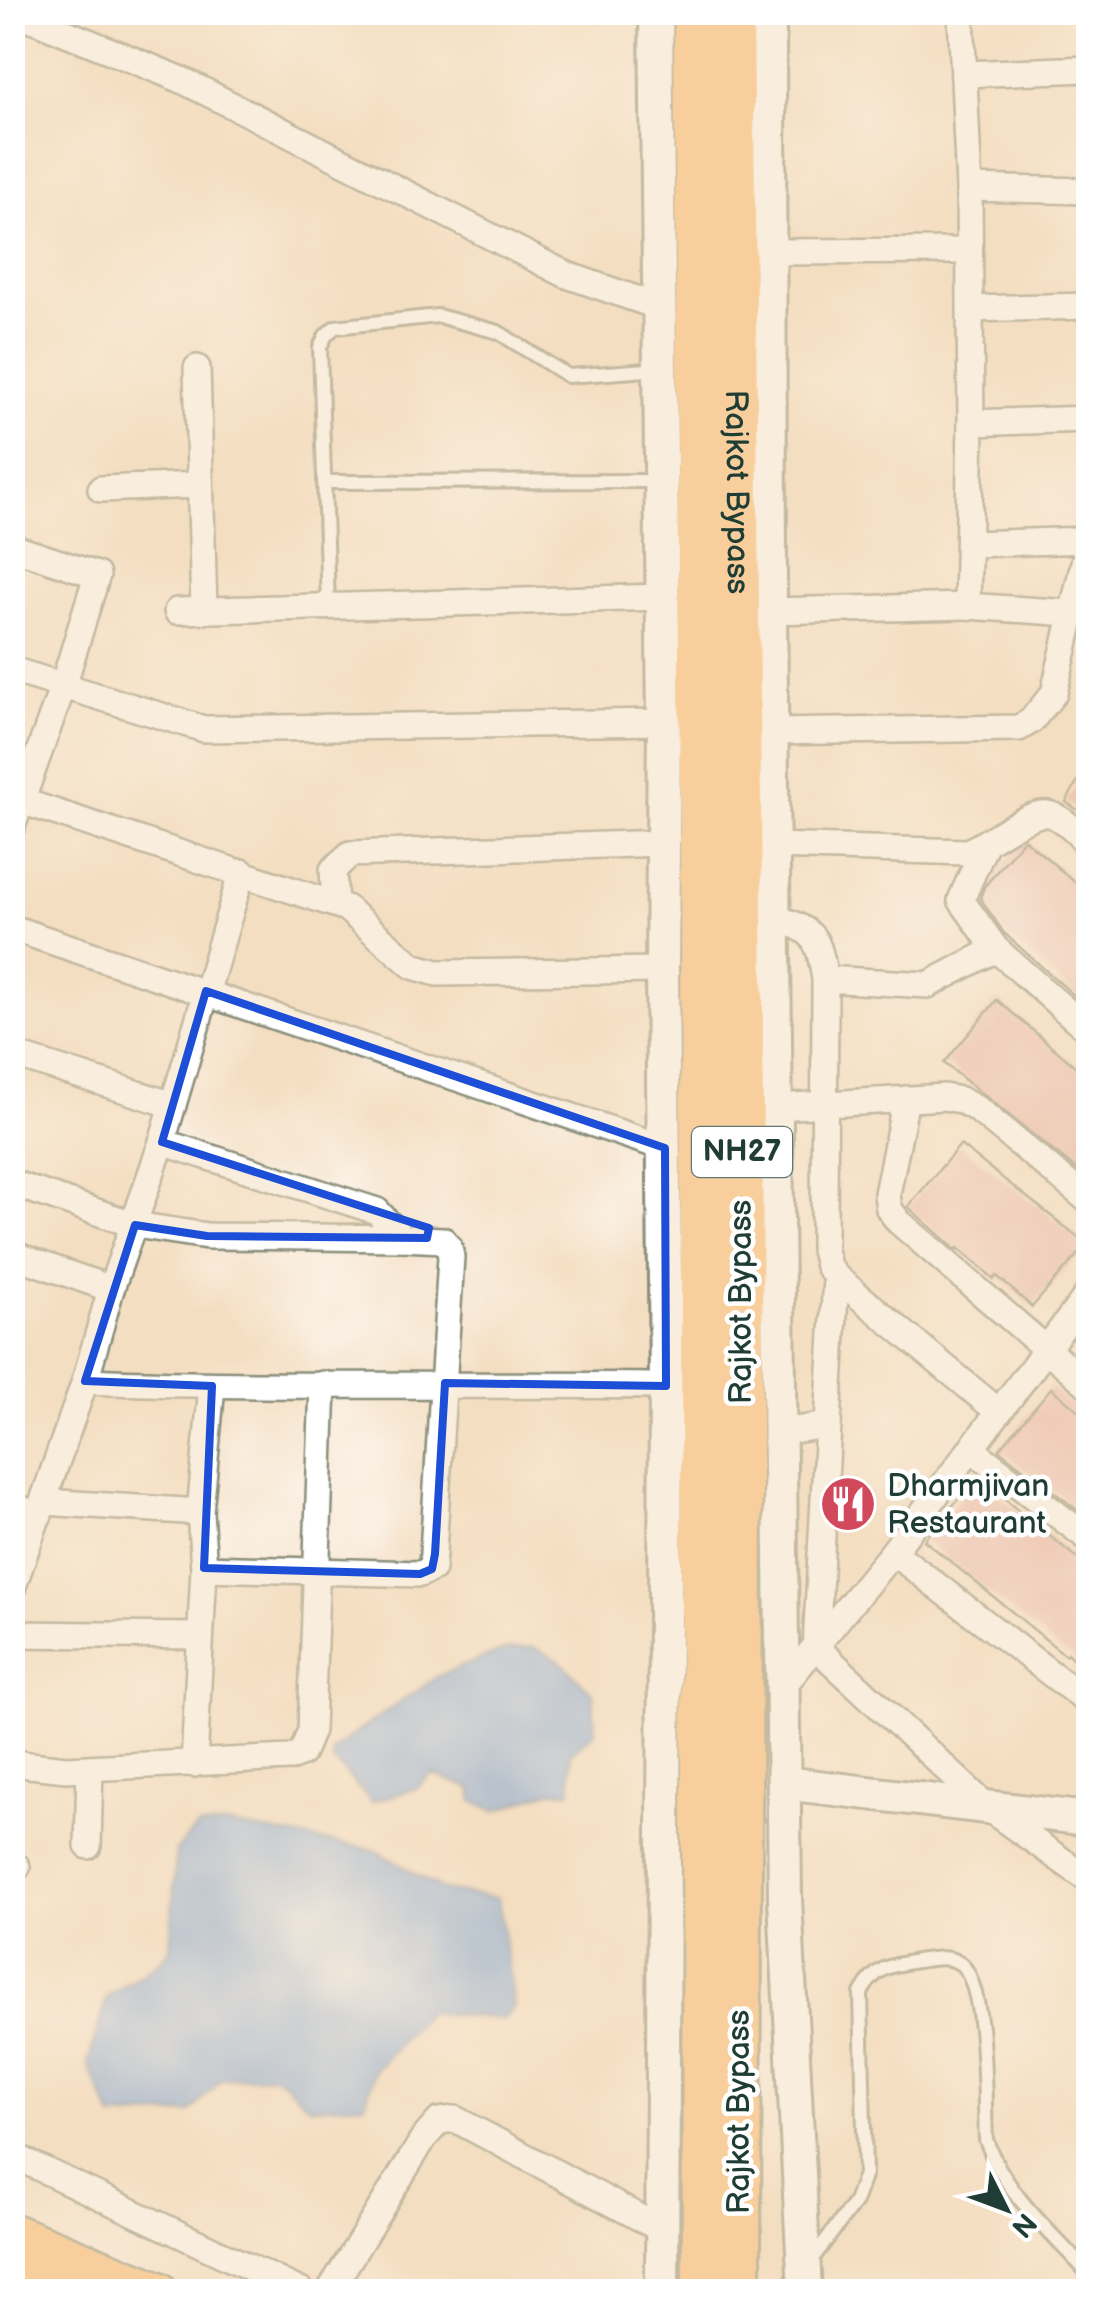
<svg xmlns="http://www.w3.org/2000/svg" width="1101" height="2304" viewBox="0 0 1101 2304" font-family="'Balsamiq Sans',sans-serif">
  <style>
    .water { fill: #73a2dc; stroke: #497088; stroke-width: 2.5 }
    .building { fill: #e6aba0 }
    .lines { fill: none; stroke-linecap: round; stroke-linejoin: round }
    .service-casing { stroke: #8a8e7a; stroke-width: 18 }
    .minor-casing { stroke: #8a8e7a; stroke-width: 30 }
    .tertiary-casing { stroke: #8a8e7a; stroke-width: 38 }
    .primary-casing { stroke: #8a8e7a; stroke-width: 45 }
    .trunk-casing { stroke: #8a8e7a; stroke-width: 48 }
    .service { stroke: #fff; stroke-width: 12 }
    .minor { stroke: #fff; stroke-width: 25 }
    .tertiary { stroke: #fff; stroke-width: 32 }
    .primary { stroke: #fcbd6f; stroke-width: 40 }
    .trunk { stroke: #fcbd6f; stroke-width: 42 }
    .marked { fill: none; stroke: #1d4ed8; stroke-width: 8; stroke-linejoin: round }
    .labels { text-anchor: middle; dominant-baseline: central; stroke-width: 9; stroke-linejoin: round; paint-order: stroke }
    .shield { fill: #fff; stroke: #627771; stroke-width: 2.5 }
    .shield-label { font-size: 30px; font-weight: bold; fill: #1f3d34 }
    .street-label { font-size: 32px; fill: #1f3d34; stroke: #fff }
    .poi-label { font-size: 32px; fill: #1f3d34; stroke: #fff; text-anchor: start }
  </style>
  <rect width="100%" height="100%" fill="#fff"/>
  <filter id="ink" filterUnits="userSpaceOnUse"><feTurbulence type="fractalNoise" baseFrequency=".01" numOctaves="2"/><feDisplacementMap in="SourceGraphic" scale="20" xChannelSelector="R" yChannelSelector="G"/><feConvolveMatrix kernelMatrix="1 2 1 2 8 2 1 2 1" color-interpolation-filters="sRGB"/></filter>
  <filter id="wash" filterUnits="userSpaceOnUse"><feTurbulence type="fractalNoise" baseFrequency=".0048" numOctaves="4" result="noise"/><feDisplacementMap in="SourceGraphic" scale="40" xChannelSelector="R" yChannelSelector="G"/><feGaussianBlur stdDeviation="2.25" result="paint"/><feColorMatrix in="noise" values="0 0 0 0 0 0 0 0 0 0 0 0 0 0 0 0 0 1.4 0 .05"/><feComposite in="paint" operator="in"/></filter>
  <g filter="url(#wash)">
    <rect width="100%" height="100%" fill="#f4dec1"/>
    <g class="water">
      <polygon points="534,1647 561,1662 593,1693 595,1732 570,1753 571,1791 550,1791 496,1811 473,1801 473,1789 431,1774 417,1788 372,1802 332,1759 333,1751 350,1737 438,1676 504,1650"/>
      <polygon points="230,1825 375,1850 443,1890 498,1898 514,2007 504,2019 427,2012 375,2070 365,2104 310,2107 276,2075 221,2079 190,2113 112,2118 88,2064 107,1997 160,1961 170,1949 176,1850 197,1827"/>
    </g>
    <g id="blocks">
      <g class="building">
        <polygon points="1088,763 1088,817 1066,802"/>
        <polygon points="1024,839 1088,893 1088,1008 1004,933 980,898 984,887"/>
        <polygon points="997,1000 1088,1077 1088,1179 944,1063"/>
        <polygon points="960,1145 1087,1244 1032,1307 997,1276 994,1279 958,1248 956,1250 908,1207"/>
        <polygon points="1051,1388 1088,1418 1088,1518 999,1450"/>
        <polygon points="977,1477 1088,1567 1088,1674 1067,1653 1065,1655 924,1540"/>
      </g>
    </g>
  </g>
  <g filter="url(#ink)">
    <use href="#blocks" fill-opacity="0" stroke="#8a8e7a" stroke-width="2.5"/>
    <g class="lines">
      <g class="service-casing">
        <g id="service">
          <polyline points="324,482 658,481"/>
          <polyline points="328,608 320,347 326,335 335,327 438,316 498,332 568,376 660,369"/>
          <path d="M809,2263L855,2202L865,2174L861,1993C875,1967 890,1965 917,1961C932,1959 949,1954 962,1965C987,1989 984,2102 986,2140C1005,2194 1050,2231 1088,2273"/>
        </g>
      </g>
      <g class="minor-casing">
        <g id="minor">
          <polyline points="15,12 182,80 567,275 659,307"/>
          <polyline points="961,15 969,188 971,423"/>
          <polyline points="964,74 1088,69"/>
          <polyline points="969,188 1088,191"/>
          <polyline points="771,252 967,251"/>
          <polyline points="971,309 1088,306"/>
          <polyline points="197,368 204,610"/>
          <polyline points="101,489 200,485"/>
          <polyline points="970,544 1088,540"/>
          <polyline points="12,547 97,575 63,686 12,827"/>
          <polyline points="967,606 1071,613"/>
          <polyline points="177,611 662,597"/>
          <polyline points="770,611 967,606 971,423 1088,419"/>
          <polyline points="12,670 204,729 664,722"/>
          <polyline points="772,732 1019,728 1031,721 1054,693 1088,545"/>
          <polyline points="12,798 346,908 413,966 437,973 662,970"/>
          <path d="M774,846L966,852C989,845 1027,810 1048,814C1062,816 1077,834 1088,843"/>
          <polyline points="984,847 961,900 996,949"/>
          <polyline points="335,904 333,870 350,854 663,843"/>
          <path d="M775,918C816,930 818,938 825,979L824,1250L828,1266L836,1277L999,1412"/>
          <polyline points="12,928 665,1148"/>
          <polyline points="825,979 928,985 996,949 1088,1030"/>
          <polyline points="12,1054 173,1105"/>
          <polyline points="906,1099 887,1194 889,1209 899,1222 1088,1385"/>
          <polyline points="777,1107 944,1097 960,1100 977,1109 1088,1200"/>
          <polyline points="12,1183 135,1225 207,1236 402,1238 377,1211 162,1142"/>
          <polyline points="12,1254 111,1289"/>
          <polyline points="836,1277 816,1647 989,1809 1088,1879"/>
          <path d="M85,1381C279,1389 472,1383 666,1386"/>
          <polyline points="781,1432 828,1425"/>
          <polyline points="971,1449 1088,1538"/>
          <polyline points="44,1502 200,1512 212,1386"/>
          <polyline points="12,1506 39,1515"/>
          <polyline points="893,1552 1088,1702"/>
          <polyline points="204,1568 420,1574 432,1569 451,1257 449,1247 443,1240 402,1238"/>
          <polyline points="12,1589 85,1381 111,1289 162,1142 242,872"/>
          <polyline points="12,1634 198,1636"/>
          <polyline points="783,1686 893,1552 1088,1294"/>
          <polyline points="12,1763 66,1769 290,1758 302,1753 311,1730 323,1384"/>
          <polyline points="194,1764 204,1568 200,1512"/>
          <polyline points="88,1846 90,1768"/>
          <polyline points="12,1868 17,1867"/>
          <polyline points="12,2155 302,2292"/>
          <polyline points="329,2292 424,2138 439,2121 455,2119 661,2229"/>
        </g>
      </g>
      <g class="tertiary-casing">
        <g id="tertiary">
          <polyline points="656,12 664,722 662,970 666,1386 662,2292"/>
          <polyline points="769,12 770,611 785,1899 805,2292"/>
          <polyline points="784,1783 1088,1819"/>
        </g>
      </g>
      <g class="primary-casing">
        <g id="primary">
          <polyline points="12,2234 158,2292"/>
          <polyline points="12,2274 59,2292"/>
        </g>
      </g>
      <g class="trunk-casing">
        <g id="trunk">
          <polyline points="695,12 701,784 704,2292"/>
          <path id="s1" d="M732,12L742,1001L739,2292"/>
        </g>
      </g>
      <use href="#service" class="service"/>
      <use href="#minor" class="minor"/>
      <use href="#tertiary" class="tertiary"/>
      <use href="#primary" class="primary"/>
      <use href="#trunk" class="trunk"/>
    </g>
  </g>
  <path d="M0 0H1101V2304H0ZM206,991L665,1148L666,1386L445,1383L435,1554L432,1569L420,1574L204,1568L212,1386L85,1381L135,1225L207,1236L427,1238L429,1228L162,1142Z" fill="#f4dec1" fill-opacity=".55" fill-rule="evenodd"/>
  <path class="marked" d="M206,991L665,1148L666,1386L445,1383L435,1554L432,1569L420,1574L204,1568L212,1386L85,1381L135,1225L207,1236L427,1238L429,1228L162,1142Z"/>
  <defs>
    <g id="restaurant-disc" transform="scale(2.875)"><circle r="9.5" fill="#d1495b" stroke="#fff"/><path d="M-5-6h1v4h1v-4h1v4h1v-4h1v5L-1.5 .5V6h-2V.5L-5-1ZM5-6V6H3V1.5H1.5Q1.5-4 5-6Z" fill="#fff"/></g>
  </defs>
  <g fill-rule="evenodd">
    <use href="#restaurant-disc" x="848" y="1504"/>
  </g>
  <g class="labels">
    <rect class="shield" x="692" y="1127" width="100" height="50" rx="8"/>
    <g class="shield-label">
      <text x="742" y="1152">NH27</text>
    </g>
    <g class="street-label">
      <text stroke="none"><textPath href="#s1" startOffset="480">Rajkot Bypass</textPath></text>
      <text transform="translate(741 1302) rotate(-90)">Rajkot Bypass</text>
      <text transform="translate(739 2112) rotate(-90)">Rajkot Bypass</text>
    </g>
    <g class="poi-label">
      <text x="887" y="1486">Dharmjivan<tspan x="887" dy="37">Restaurant</tspan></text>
    </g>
  </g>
  <rect width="1101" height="2304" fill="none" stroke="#fff" stroke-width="50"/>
  <g transform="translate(1006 2209) rotate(132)" stroke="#ffffff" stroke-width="8" paint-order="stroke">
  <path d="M0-8L18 38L0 25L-18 38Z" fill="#1f3d34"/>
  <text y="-15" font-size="28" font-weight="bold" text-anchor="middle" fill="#1f3d34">N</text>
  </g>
</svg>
